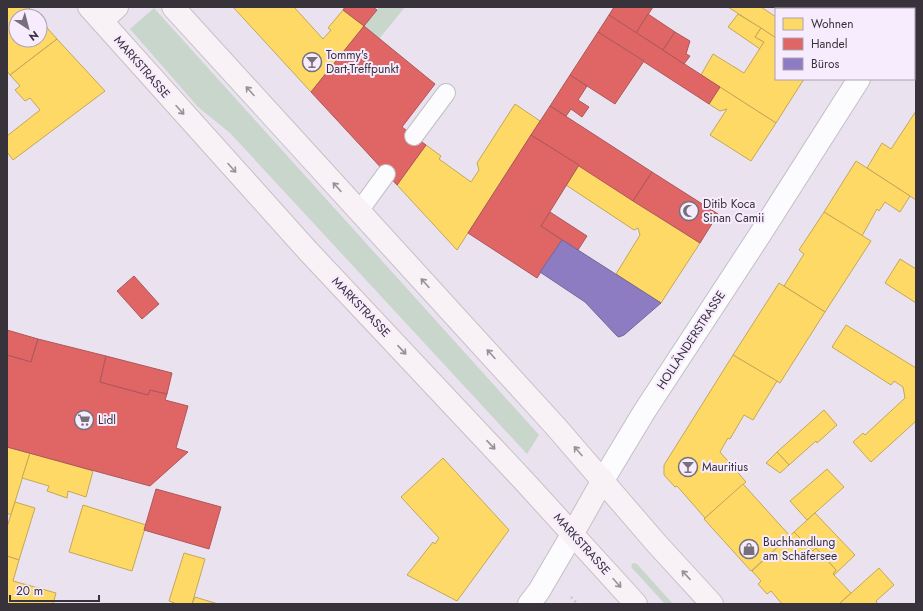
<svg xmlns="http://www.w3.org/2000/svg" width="923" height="611" viewBox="0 0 923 611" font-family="Jost,sans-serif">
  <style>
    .green { fill: #c9d6cb }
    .homes { fill: #ffd966; stroke: #c3a759 }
    .shops { fill: #e06666; stroke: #ae5659 }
    .offices { fill: #8e7cc3; stroke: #74669a }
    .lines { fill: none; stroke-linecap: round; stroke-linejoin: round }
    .lane-casing { stroke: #c3bec7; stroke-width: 20 }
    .secondary-casing { stroke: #c3bec7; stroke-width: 24 }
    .primary-casing { stroke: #c5c0c7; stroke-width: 24 }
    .path { stroke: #cac7cb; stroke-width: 2.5; stroke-dasharray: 2 3; stroke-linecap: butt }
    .lane { stroke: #fcfbfd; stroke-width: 18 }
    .secondary { stroke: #fcfbfd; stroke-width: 22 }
    .primary { stroke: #f8f2f6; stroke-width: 22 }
    .oneway { stroke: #989298 }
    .labels { text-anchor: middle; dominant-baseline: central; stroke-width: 4; stroke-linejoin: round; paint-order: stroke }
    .poi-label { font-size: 12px; fill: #38323b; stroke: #f7ecfe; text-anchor: start }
    .street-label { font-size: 12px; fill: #38323b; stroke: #f7ecfe }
  </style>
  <rect width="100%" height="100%" fill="#eae3ef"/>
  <g class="green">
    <polygon points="379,7 405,7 379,39 364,26"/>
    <polygon points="154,8 539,435 527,454 230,133 198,107 130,29"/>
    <polygon points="633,563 637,564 673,604 665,604 632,568 631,566"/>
  </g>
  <g class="homes">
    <polygon points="7,7 28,7 37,16 16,16 16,40 40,40 40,20 57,39 10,75 7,71"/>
    <polygon points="233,7 294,7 323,39 331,30 328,28 343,10 364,26 311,92"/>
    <polygon points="728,7 761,7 776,17 776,38"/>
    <polygon points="800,7 849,7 848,9 799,9"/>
    <polygon points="738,14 761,28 755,37 764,42 760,49 728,27"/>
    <polygon points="761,28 776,38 776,79 804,79 776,123 701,75 713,54 744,73 764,42 755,37"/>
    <polygon points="57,39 105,91 13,160 7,152 7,136 40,110 30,98 25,101 15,90 20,86 10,75"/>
    <polygon points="720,87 776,123 751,161 710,135 727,109 720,111 709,104"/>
    <polygon points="515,104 540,121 457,250 397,185 426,145 441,156 439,159 471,182 479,170 477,163"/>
    <polygon points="916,111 916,200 867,168 882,143 891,149"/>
    <polygon points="856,161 910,196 900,212 885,202 879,211 877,209 862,236 824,212"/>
    <polygon points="579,165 700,243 661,303 616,274 640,235 638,228 634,230 566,185"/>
    <polygon points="824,212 871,241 825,312 784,286 804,254 799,250"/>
    <polygon points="900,259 916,269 916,303 885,283"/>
    <polygon points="779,283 825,312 780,383 733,355"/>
    <polygon points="846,325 916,368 916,421 871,462 853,442 863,433 865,435 905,398 903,387 894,381 891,385 832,347"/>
    <polygon points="733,355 777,381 753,420 744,415 730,439 728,438 720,452 746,482 705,518 677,486 675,487 664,475 664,465"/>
    <polygon points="824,410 837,425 817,443 816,441 789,465 777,452"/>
    <polygon points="7,447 30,453 11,515 7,513"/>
    <polygon points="777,452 789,465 780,473 766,463"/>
    <polygon points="30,453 93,471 86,497 68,491 67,498 47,491 49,486 22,478"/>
    <polygon points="443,458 509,530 457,601 407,575 433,542 435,544 439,538 401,497"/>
    <polygon points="827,469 844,487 807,520 790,501"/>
    <polygon points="743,484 790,536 751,571 704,519"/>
    <polygon points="15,502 35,508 19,560 7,556 7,527"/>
    <polygon points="83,505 146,525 132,571 69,552"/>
    <polygon points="815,513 855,555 834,575 833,574 836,570 816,548 813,551 794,532"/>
    <polygon points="794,532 813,551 816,548 836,570 833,574 851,593 839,604 782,604 771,591 767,594 758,584 761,581 752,571"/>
    <polygon points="184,553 205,559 192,604 177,604 169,601"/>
    <polygon points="7,556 19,560 13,581 56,593 53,604 7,604"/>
    <polygon points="879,568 894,585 876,601 878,604 839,604"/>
    <polygon points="195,597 218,604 192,604"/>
  </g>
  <g class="shops">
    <polygon points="345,7 373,7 377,10 364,26 343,10"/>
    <polygon points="614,7 653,7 636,33 609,15"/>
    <polygon points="648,14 675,32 663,50 636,33"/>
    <polygon points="609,15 720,87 709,104 598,32"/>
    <polygon points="364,26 435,84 402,127 426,145 397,185 311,92"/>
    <polygon points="598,32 644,61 615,104 570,75"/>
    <polygon points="675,32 690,41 686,54 690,56 684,64 663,50"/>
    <polygon points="570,75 587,86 578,100 589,107 582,117 571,109 566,116 550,106"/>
    <polygon points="550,106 652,172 633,201 531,135"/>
    <polygon points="531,135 579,165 541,226 562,240 537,278 468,233"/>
    <polygon points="652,172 718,214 700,243 633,201"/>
    <polygon points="550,212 587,236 578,250 541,226"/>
    <polygon points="134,276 159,304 142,319 117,291"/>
    <polygon points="7,330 38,339 31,362 7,355"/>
    <polygon points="38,339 106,356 100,382 148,395 150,390 167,394 165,400 188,406 176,448 188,452 150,486 7,447 7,355 31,362"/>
    <polygon points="106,356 172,373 167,394 150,390 148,395 100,382"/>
    <polygon points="156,489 221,507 209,549 144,530"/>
  </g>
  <polygon class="offices" points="562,240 578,250 661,303 624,335 619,337 617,336 585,302 540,272"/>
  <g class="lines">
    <g class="lane-casing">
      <g id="lane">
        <polyline points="414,136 446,93"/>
        <polyline points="359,211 386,174"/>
      </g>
    </g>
    <g class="secondary-casing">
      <g id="secondary">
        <polyline points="903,9 904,7"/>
        <polyline points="603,480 644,412 761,233 859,79"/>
        <polyline points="529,604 539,591 573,533"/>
      </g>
    </g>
    <g class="primary-casing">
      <g id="primary">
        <polyline points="89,7 308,251 525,482 636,604"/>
        <polyline points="173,7 557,428 657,544 712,604"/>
        <polyline points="102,21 117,7"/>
        <polyline points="573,533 603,480"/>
      </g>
    </g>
    <polyline class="path" points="571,597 578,604"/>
    <use href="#lane" class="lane"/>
    <use href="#secondary" class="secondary"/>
    <use href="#primary" class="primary"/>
  </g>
  <defs><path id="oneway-shaft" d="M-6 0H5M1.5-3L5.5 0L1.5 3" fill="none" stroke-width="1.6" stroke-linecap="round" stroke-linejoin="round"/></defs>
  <g class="oneway">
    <use href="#oneway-shaft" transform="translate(250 91) rotate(-132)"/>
    <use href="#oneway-shaft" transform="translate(180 110) rotate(48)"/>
    <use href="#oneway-shaft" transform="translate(232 168) rotate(48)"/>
    <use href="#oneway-shaft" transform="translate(337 187) rotate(-132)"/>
    <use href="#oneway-shaft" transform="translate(425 283) rotate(-132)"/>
    <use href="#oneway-shaft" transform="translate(402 350) rotate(47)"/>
    <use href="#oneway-shaft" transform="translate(491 354) rotate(-132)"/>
    <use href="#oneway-shaft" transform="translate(491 445) rotate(47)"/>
    <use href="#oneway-shaft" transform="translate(578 451) rotate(-131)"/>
    <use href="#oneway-shaft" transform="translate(686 575) rotate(-133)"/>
    <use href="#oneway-shaft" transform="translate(617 583) rotate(48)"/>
  </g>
  <defs>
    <g id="bar-ring" transform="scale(1)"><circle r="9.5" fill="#f7ecfe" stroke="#76707a" stroke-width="1.5"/><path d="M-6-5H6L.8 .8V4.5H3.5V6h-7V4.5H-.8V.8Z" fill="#76707a"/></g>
    <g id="mosque-ring" transform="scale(1)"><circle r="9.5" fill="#f7ecfe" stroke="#76707a" stroke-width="1.5"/><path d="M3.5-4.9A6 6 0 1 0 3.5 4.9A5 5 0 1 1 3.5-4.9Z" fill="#76707a"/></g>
    <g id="supermarket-ring" transform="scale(1)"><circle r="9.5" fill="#f7ecfe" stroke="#76707a" stroke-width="1.5"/><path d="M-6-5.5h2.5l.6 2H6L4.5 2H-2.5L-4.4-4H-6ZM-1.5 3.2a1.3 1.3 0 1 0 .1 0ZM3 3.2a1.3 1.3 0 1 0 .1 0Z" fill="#76707a"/></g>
    <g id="shop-ring" transform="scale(1)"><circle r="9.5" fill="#f7ecfe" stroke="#76707a" stroke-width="1.5"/><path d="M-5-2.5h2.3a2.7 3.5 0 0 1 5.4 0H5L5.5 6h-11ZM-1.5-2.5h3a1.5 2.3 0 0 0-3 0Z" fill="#76707a"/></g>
  </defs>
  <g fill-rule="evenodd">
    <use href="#bar-ring" x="312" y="62"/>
    <use href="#mosque-ring" x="689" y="211"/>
    <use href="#supermarket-ring" x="84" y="420"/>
    <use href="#bar-ring" x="688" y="467"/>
    <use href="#shop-ring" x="749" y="549"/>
  </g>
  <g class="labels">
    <g class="poi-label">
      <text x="326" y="55">Tommy's<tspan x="326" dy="14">Dart-Treffpunkt</tspan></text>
      <text x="703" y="204">Ditib Koca<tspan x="703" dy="14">Sinan Camii</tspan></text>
      <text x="98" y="420">Lidl</text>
      <text x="702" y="467">Mauritius</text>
      <text x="763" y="542">Buchhandlung<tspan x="763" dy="14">am Schäfersee</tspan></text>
    </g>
    <g class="street-label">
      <text transform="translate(142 67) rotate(49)">MARKSTRASSE</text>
      <text transform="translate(361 307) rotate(46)">MARKSTRASSE</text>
      <text transform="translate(691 340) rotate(-57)">HOLLÄNDERSTRASSE</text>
      <text transform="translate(582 544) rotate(48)">MARKSTRASSE</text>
    </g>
  </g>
  <rect width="923" height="611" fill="none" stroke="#38323b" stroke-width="16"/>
  <rect x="775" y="8" width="140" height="72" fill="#f7ecfe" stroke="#aba2b0"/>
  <rect x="783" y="18" width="20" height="12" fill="#ffd966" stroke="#aba2b0"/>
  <text x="811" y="28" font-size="12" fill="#38323b">Wohnen</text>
  <rect x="783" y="38" width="20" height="12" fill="#e06666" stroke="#aba2b0"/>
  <text x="811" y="48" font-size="12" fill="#38323b">Handel</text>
  <rect x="783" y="58" width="20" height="12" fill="#8e7cc3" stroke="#aba2b0"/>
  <text x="811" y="68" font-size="12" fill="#38323b">Büros</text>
  <g transform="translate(28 28) rotate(144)"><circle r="19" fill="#f7ecfe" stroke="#aba2b0"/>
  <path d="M0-3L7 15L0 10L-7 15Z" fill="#76707a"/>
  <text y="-6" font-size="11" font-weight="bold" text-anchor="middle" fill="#38323b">N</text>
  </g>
  <path d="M10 595v6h89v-6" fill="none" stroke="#38323b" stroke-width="2"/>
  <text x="16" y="595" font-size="12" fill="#38323b" stroke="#f7ecfe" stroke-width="3" paint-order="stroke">20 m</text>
</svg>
